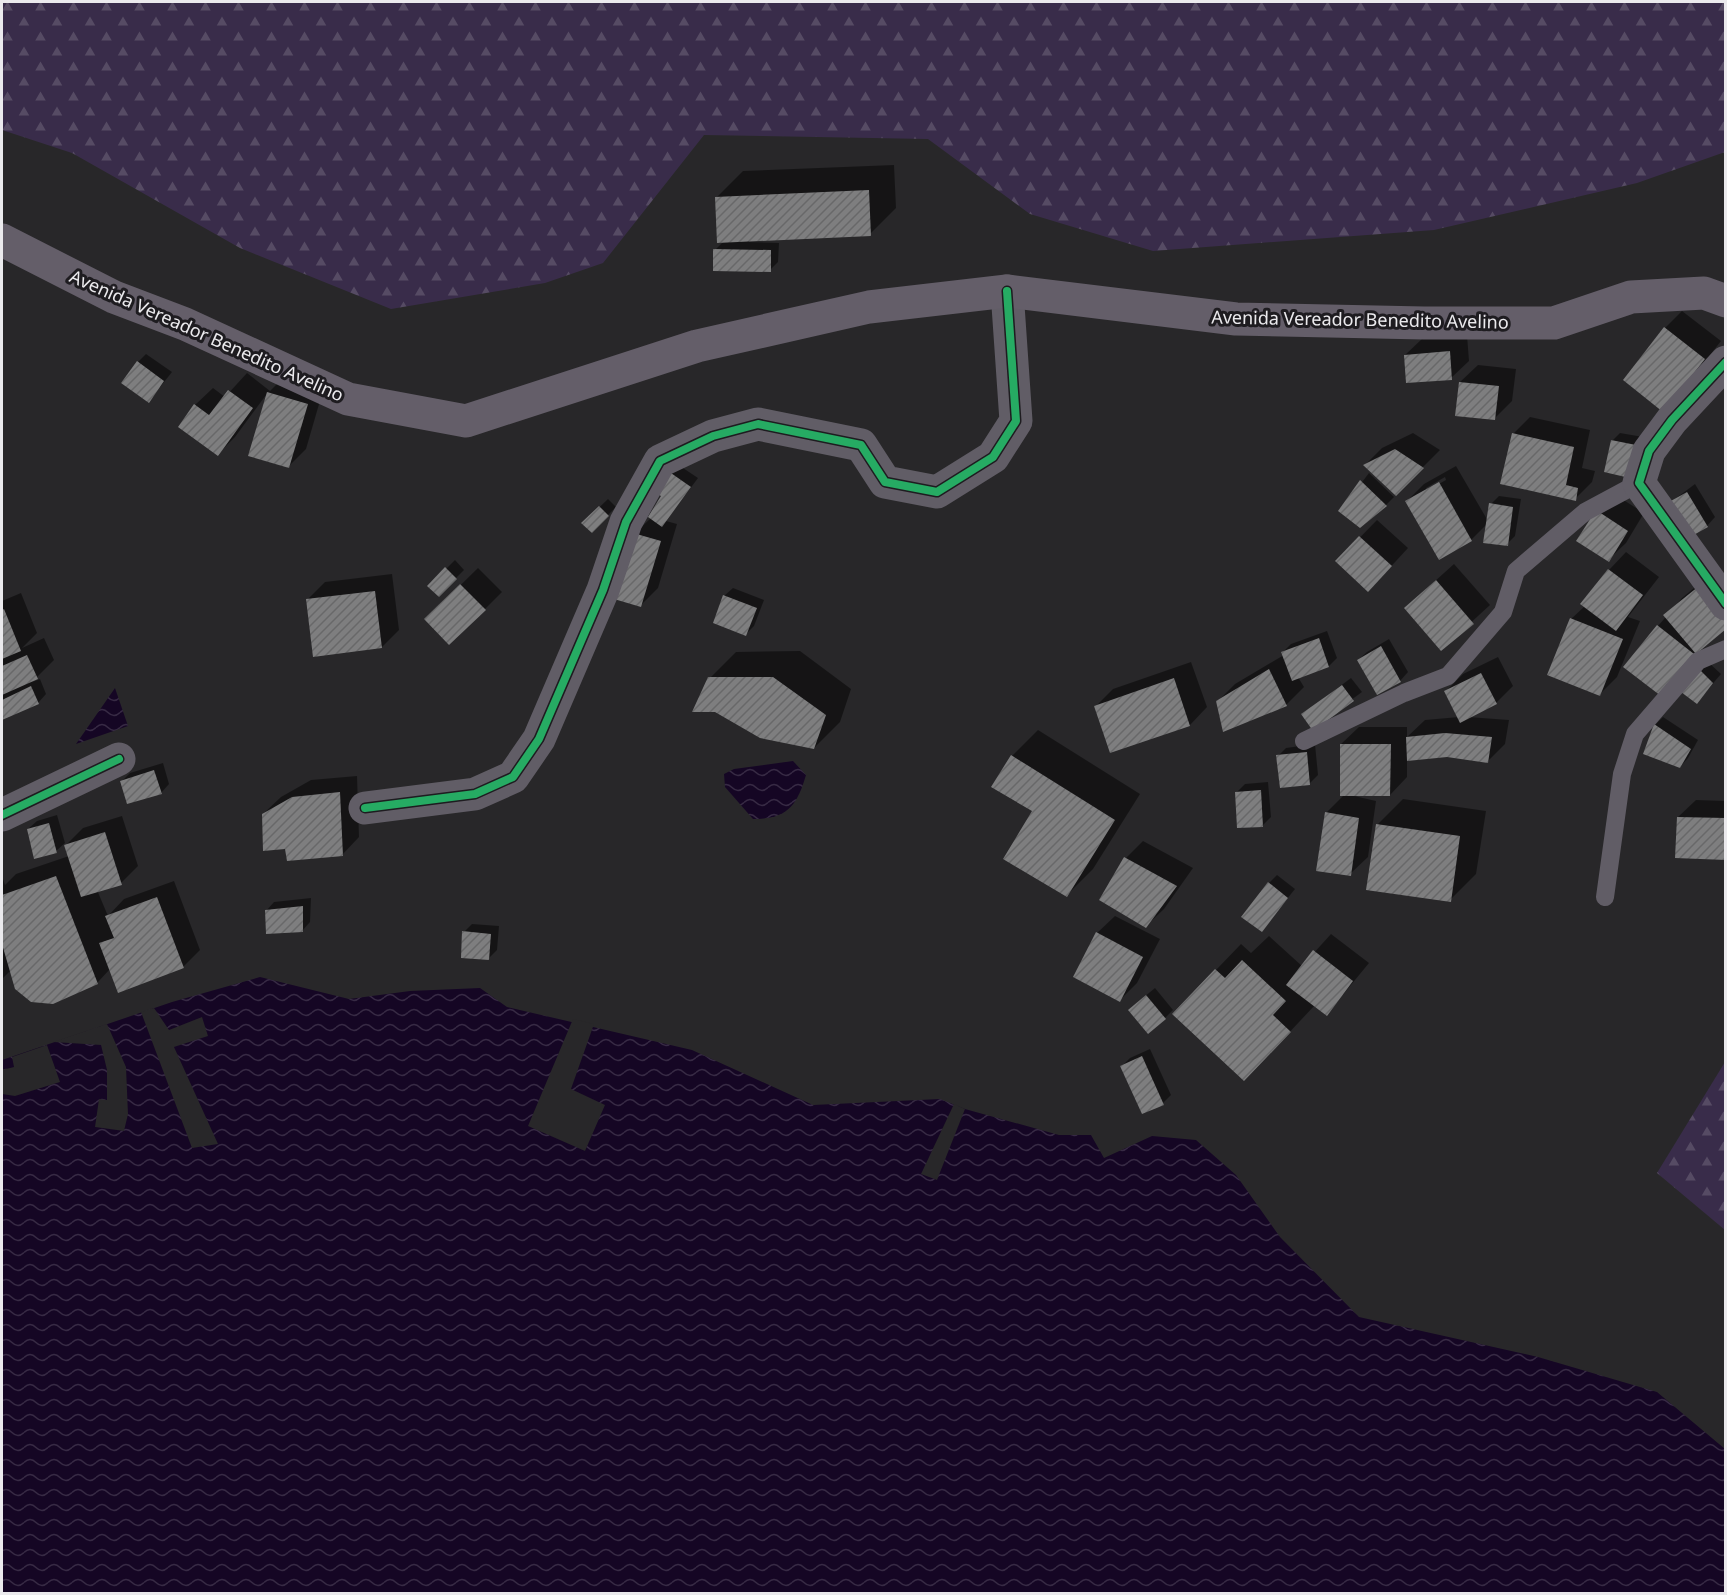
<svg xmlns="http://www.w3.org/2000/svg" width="1727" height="1595" viewBox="0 0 1727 1595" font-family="'Noto Sans',sans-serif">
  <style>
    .forest { fill: url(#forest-firs) }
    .water { fill: url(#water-waves) }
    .pier { fill: #282729 }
    .shadow { fill: #0007; fill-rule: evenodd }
    .building { fill: url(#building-hatch) }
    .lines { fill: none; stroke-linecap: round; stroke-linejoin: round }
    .lane { stroke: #615d66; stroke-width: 18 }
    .street { stroke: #615d66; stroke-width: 33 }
    .secondary { stroke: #645e69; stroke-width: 33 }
    .cycleway-casing { stroke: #1e1c20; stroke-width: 11 }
    .cycleway { stroke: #26ab63; stroke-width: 8 }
    .labels { text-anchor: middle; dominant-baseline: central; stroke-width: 6; stroke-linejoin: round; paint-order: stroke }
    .street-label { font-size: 18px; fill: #ebeaed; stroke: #1e1c20 }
  </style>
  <defs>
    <pattern id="forest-firs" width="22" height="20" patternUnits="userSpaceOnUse" patternTransform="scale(1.5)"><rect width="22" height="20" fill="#392c4a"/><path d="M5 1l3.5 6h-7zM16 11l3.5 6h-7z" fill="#564b64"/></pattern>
    <pattern id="water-waves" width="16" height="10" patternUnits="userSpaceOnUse" patternTransform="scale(1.5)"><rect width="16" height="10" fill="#150624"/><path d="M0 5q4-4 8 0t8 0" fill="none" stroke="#372a44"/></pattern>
    <pattern id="building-hatch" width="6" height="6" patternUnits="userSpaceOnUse" patternTransform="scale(1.5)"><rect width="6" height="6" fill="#7e7e7f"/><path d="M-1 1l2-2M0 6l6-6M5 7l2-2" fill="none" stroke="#686869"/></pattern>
  </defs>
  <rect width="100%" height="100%" fill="#282729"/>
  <g class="forest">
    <polygon points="2,2 1725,2 1725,152 1637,183 1434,230 1153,251 1030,214 928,139 704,135 603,263 545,283 391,309 240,248 72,153 2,130"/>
    <polygon points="1725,1062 1725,1230 1657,1173"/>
  </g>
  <g class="water">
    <polygon points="115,688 128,726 76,744"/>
    <path d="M793,761L806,775C797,806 787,819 753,819L725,787L724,774L734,769Z"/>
    <polygon points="260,977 349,999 410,991 480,988 507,1007 692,1050 813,1105 940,1099 965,1109 1059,1135 1091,1135 1104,1158 1152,1136 1196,1140 1236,1175 1280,1237 1359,1317 1538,1357 1657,1392 1725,1449 1725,1593 2,1593 2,1060 172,1002"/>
  </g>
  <g class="pier">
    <polygon points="154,1008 169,1030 202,1017 208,1036 174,1047 218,1144 192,1148 141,1012"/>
    <polygon points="573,1019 594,1024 571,1089 605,1105 585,1151 528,1126"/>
    <polygon points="107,1024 126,1067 128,1114 124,1131 95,1127 99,1099 107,1100 107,1070 101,1045 53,1042"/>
    <polygon points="47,1045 60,1082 15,1096 2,1094 2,1070 14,1067 12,1057"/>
    <polygon points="954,1104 965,1109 937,1180 921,1174"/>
  </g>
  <g class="shadow">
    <polygon points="894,165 896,208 870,234 749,240 749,242 779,243 778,262 770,270 715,250 724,241 717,197 743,171"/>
    <polygon points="1682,311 1721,341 1680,393 1665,328"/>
    <polygon points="1467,335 1469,361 1451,378 1405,355 1423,338"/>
    <polygon points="146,354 172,372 149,401 138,362"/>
    <polygon points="1478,365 1516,369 1512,401 1494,419 1460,382"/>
    <polygon points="247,373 270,391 286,375 324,387 306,449 288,467 250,455 269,391 235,437 218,454 195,405 213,388 225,397"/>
    <polygon points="1530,417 1590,430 1582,468 1595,471 1592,482 1575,499 1513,434"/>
    <polygon points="1413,433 1440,450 1396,494 1365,465 1382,448"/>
    <polygon points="1620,433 1649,438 1642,469 1612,441"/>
    <polygon points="677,464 698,478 666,521 677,524 658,588 641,605 634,534 651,518 663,496 656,491"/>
    <path d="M1456,466L1488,521L1491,504L1499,496L1521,499L1515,536L1507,544L1488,523L1471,540L1439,558L1407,501L1424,484ZM1445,477L1446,480L1426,491V488Z"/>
    <polygon points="1369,473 1394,497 1386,505 1340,511"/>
    <polygon points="1695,484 1715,517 1707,526 1671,502"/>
    <polygon points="1614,494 1644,513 1626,543 1608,560 1578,540"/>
    <polygon points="608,499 616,507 592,531 583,523"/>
    <polygon points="1377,520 1408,548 1385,573 1337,561"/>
    <polygon points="1626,552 1659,577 1628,617 1640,621 1617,677 1600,694 1571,619 1585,606 1609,570"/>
    <polygon points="455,560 464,570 439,595 429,586"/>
    <polygon points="1454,564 1490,605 1442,649 1424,591"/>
    <polygon points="478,568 502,592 485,609 426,619"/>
    <polygon points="1717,569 1700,648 1678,677 1658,626 1682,598"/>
    <polygon points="392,574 399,630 382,647 307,600 325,582"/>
    <polygon points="733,588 764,600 754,626 746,634 724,596"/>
    <polygon points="21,593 37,633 22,648 44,638 54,660 32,682 40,679 46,694 38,703 2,719 2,601"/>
    <polygon points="1327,631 1337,658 1329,666 1298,677 1304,687 1287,704 1225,730 1217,702 1235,684 1284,655 1283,652 1291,644"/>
    <polygon points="1389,639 1408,672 1400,681 1358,660 1367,652"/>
    <polygon points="800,651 851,689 840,722 814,748 710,678 736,652"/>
    <polygon points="1498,657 1513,686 1496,703 1468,717 1509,720 1505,744 1488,761 1447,756 1407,759 1407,777 1390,795 1350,795 1376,801 1368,857 1350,874 1326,813 1344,795 1341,744 1359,727 1407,727 1407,737 1425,720 1459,717 1446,691 1463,674"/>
    <polygon points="1707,661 1721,674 1697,702 1679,689"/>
    <polygon points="1191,662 1207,707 1190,725 1111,751 1095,707 1113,689"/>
    <polygon points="1351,678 1362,692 1313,728 1303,714"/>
    <polygon points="1663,717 1698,740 1688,758 1680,767 1655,725"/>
    <polygon points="1038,730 1140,794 1093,869 1067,895 1012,756"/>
    <polygon points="1315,744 1318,775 1310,783 1278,756 1286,748"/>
    <polygon points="163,763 169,784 161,793 122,781 130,773"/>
    <polygon points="357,776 359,837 342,855 286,848 263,814 281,797 311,780"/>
    <polygon points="1268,782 1271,817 1263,825 1237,792 1245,784"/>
    <polygon points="1403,799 1486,811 1476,874 1450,900 1377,825"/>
    <polygon points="1696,800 1726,801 1726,859 1678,817"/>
    <polygon points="57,815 65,843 56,851 28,829 37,821"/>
    <polygon points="122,816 138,866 121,883 97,890 108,916 124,899 174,881 200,950 183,967 110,969 98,982 53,1002 11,970 2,979 2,876 5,885 16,874 69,856 66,845 83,828"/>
    <polygon points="1143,841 1193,868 1164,909 1146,926 1126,858"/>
    <polygon points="1277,875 1295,889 1262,930 1269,883"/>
    <polygon points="311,898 310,922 302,931 266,911 274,902"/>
    <polygon points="1115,916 1160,939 1137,983 1120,1000 1097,933"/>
    <polygon points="472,924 499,926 497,950 489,958 464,932"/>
    <polygon points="1331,934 1369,963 1327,1014 1315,1005 1270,1053 1216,970 1241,944 1251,953 1269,936 1302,966"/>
    <polygon points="1155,988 1173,1010 1165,1018 1138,1002"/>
    <polygon points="1150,1049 1171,1095 1163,1103 1122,1066 1130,1058"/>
  </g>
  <g class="building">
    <polygon points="869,190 871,236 717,243 715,197"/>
    <polygon points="713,249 771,250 771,272 713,271"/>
    <polygon points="1664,327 1705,359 1663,412 1623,380"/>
    <polygon points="1450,351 1452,380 1406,383 1404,355"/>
    <polygon points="137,361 164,381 149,403 121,383"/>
    <polygon points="1459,382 1499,386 1495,420 1455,416"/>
    <polygon points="228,390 253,408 218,456 178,427 194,404 209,415"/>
    <polygon points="267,392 308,404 289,468 248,456"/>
    <polygon points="1512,433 1574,447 1566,485 1578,488 1576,501 1500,484"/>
    <polygon points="1611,440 1641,446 1634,479 1604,472"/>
    <polygon points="1395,449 1424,468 1396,496 1363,465"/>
    <polygon points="668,471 691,487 662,527 648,517 661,496 654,492"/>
    <polygon points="1360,480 1387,506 1360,528 1338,511"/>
    <polygon points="1439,482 1472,541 1439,560 1405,501"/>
    <polygon points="1687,492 1708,527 1690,537 1669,502"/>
    <polygon points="1489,503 1513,507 1508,546 1483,543"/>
    <polygon points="599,506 609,516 592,533 581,523"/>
    <polygon points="1596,510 1628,531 1609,562 1576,541"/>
    <polygon points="633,533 661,541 641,607 614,599"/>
    <polygon points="1359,536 1392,566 1368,592 1335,561"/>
    <polygon points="445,567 457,579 439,597 427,586"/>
    <polygon points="1608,569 1643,595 1616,631 1580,604"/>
    <polygon points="1436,580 1474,624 1441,651 1404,608"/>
    <polygon points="460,584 486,610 449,645 424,619"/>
    <polygon points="1699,586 1726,617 1726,629 1696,654 1663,615"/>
    <polygon points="375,591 382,648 313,657 306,599"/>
    <polygon points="723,595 757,608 746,636 713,623"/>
    <polygon points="4,609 21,651 2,659 2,610"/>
    <polygon points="1570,618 1623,639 1600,696 1547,675"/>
    <polygon points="1657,625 1694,654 1661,696 1623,667"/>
    <polygon points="1319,638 1329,667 1292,681 1281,652"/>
    <polygon points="1381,646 1401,682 1377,695 1357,660"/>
    <polygon points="27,655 38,679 2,695 2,666"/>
    <polygon points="1698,668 1713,683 1697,704 1677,689"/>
    <polygon points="1269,669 1287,706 1223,732 1216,701"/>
    <polygon points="1481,673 1497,704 1460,723 1444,691"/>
    <polygon points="708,677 773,677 826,715 814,749 760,738 715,712 692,712"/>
    <polygon points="1174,678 1190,726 1110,753 1094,706"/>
    <polygon points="1342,685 1354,701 1313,731 1301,714"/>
    <polygon points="31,686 39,704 2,720 2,700"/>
    <polygon points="1654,724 1691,749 1680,768 1643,754"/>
    <polygon points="1445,733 1492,737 1488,763 1447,757 1407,761 1406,737"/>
    <polygon points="1340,744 1391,744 1390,796 1340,796"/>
    <polygon points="1307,752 1310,785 1280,788 1276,755"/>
    <polygon points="1011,755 1115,820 1067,897 1003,859 1032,811 991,787"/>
    <polygon points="154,770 162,794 127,804 120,781"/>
    <polygon points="1261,790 1263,827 1237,828 1235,792"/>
    <polygon points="340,792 343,856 287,861 285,849 263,851 262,814 292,797"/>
    <polygon points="1325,812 1359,818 1351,876 1316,871"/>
    <polygon points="1677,817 1726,818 1726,860 1675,858"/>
    <polygon points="49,823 57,853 34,859 27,829"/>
    <polygon points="1376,824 1460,836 1451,902 1366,890"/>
    <polygon points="105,832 122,885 81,897 64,845"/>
    <polygon points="1124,857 1177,886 1146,928 1099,900"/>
    <polygon points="56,876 98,984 53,1004 31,1002 15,989 2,944 2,895"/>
    <polygon points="1268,882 1288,898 1262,932 1241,917"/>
    <polygon points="157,897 184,968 118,993 99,943 114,938 105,916"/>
    <polygon points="303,906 303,932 266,934 265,910"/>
    <polygon points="462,931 491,934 489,960 461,958"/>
    <polygon points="1096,932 1143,957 1120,1002 1073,977"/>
    <polygon points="1313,950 1353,981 1327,1016 1286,985"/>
    <polygon points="1242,960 1286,1001 1273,1015 1291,1032 1244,1081 1172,1014 1215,969 1225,978"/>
    <polygon points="1146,995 1166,1019 1148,1034 1128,1010"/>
    <polygon points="1142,1056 1164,1105 1142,1114 1120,1066"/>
  </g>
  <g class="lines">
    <g class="lane">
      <polyline points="1304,741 1404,693 1448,676 1503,612 1516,571 1585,512 1639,483"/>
      <polyline points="1605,897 1622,774 1635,734 1698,661 1726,649"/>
    </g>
    <g class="street">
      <polyline points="1726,362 1672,420 1649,451 1639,483 1726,604"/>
      <polyline points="365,808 475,794 513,777 539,739 603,590 626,522 660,461 713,436 758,424 861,445 885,482 937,492 993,457 1016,421 1007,291"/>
      <polyline points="2,815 119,759"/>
    </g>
    <polyline class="secondary" points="2,240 114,297 185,324 348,399 466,421 697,346 869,307 1007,291 1236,319 1424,323 1554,323 1631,297 1704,293 1726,301"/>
    <g class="cycleway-casing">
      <g id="cycleway">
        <polyline points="1726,362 1672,420 1649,451 1639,483 1726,604"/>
        <polyline points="365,808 475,794 513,777 539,739 603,590 626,522 660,461 713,436 758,424 861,445 885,482 937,492 993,457 1016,421 1007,291"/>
        <polyline points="2,815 119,759"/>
      </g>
    </g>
    <use href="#cycleway" class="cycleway"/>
  </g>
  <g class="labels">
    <g class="street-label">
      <text transform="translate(1360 319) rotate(1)">Avenida Vereador Benedito Avelino</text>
      <text transform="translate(207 335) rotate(24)">Avenida Vereador Benedito Avelino</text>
    </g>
  </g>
  <rect width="1727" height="1595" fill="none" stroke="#ebeaed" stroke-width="6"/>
</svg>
